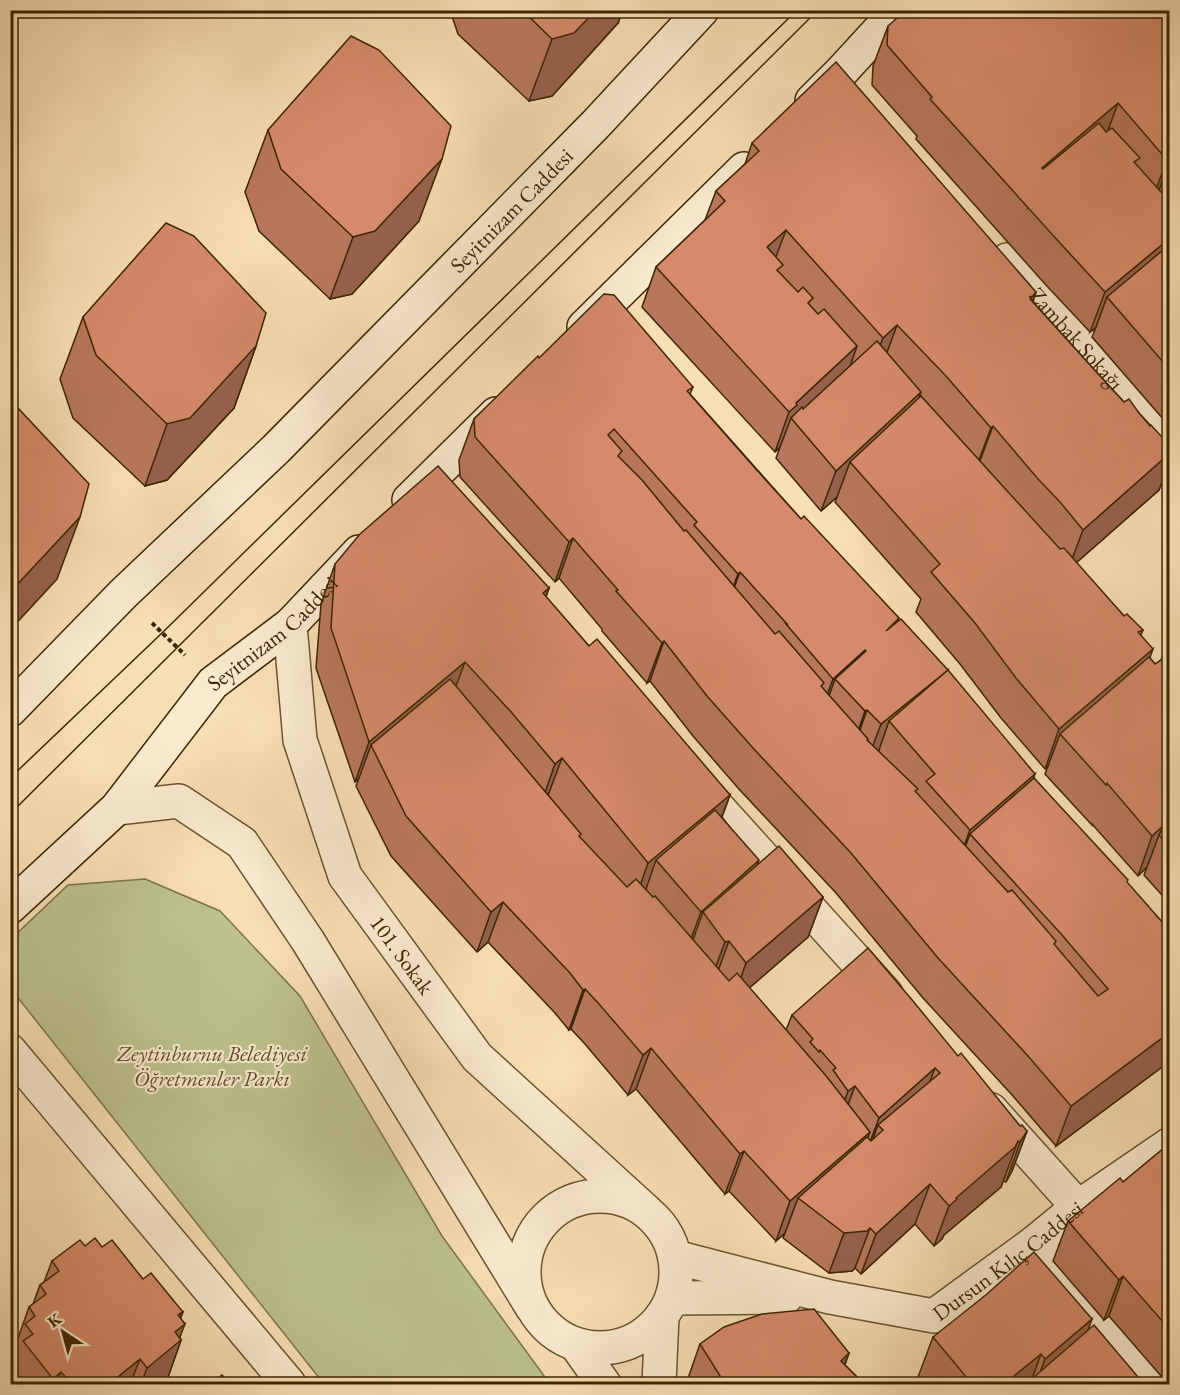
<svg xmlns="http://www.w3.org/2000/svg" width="1180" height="1395" viewBox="0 0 1180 1395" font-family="'EB Garamond',serif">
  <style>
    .green { fill: #bcc18e; stroke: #7c7348; stroke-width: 1.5 }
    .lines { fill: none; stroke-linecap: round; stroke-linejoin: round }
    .minor-casing { stroke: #6b532f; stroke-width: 36 }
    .tertiary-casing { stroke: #6b532f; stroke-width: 36 }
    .secondary-casing { stroke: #3c2503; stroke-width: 36 }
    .path { stroke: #3c2503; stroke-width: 4; stroke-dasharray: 4.5 3; stroke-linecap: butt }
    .minor { stroke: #faeace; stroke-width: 33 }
    .tertiary { stroke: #faeace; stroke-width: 33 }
    .secondary { stroke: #faeace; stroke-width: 33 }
    .tram { stroke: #3c2503; stroke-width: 1.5 }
    .wall { fill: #b8775c; stroke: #3c2503; stroke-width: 1.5 }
    .shaded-wall { fill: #96614b; stroke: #3c2503; stroke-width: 1.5 }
    .building { fill: #d68a6b; stroke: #3c2503; stroke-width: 1.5 }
    .labels { text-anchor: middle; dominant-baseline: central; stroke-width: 4.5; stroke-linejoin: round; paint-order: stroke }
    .street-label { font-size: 22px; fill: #3c2503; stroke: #faeace }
    .park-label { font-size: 22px; font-style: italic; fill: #5c4c26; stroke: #faeace }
  </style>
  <rect width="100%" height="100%" fill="#f8deb4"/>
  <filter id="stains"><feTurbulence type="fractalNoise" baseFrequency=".00333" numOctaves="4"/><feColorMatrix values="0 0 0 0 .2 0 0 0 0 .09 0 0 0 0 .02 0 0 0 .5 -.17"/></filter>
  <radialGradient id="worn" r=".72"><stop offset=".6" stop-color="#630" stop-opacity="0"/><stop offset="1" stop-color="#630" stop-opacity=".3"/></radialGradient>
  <polygon class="green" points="145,879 220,911 300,996 442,1236 550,1384 324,1384 11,989 11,939 68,885"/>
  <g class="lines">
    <g class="minor-casing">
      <g id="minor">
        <path id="s1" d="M1007,260L1170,443"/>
        <polyline points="693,780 886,994"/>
        <polyline points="10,1051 289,1384"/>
        <polyline points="991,1110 1078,1207"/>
        <polyline points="1034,1243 1156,1384"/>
        <path id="s2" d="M675,1257L830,1297L934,1316L1034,1243L1078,1207L1170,1144"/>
        <polyline points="672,1298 786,1297"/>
      </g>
    </g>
    <g class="tertiary-casing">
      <g id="tertiary">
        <path id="s3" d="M290,625L300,740L345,876L477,1057L646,1211"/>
        <polyline points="117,808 179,801 242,843 308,941 532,1307"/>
        <circle cx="600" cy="1272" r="76"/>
        <polyline points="577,1346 604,1384"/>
        <polyline points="659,1384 662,1316"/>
      </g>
    </g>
    <g class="secondary-casing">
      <g id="secondary">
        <polyline points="812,101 841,72 898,10"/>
        <polyline points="584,327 744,169"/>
        <polyline points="409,500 496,414"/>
        <path id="s4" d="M10,710L123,594L276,449L596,124L702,10"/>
        <path id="s5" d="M10,907L117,808L213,683L290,625L359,552"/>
      </g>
    </g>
    <polyline class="path" points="152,623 185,655"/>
    <use href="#minor" class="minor"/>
    <use href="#tertiary" class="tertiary"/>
    <use href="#secondary" class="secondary"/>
    <g class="tram">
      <polyline points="10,778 162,633 797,10"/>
      <polyline points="10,814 818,10"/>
    </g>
  </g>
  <g class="wall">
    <polygon points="450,10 623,10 618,23 552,96 529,101 458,34"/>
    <polygon points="1170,10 1170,427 1092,337 1096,327 1090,332 1045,284 916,139 917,136 872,85 873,66 888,26"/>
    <polygon points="268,130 419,221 352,294 330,299 259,231 245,192"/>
    <polygon points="752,143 1036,292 1033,302 1100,376 1124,402 1139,413 1170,446 1170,460 1159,490 1076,563 1124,616 1143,630 1141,635 1150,658 1155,664 1161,660 1170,637 1170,904 1144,875 1147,867 1138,876 1092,824 1092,825 1045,774 1048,766 1045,769 1001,718 960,664 916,612 921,599 835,502 837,497 821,511 776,458 780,447 775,452 642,307 656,267 705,220 716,191 745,164"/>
    <polygon points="83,317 256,346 234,408 167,480 145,486 73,418 60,379"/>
    <polygon points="539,358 693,387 690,394 801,519 899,618 898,622 1034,778 1170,931 1170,1061 1056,1146 1013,1096 923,998 836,893 738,788 693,736 650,681 647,683 602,631 602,629 559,578 555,582 460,477 459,460 474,419"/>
    <polygon points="335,564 549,588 546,597 589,646 730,795 722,817 757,865 823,897 808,937 749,988 786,1030 792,1015 958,1056 1020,1126 1027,1131 1012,1171 1006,1182 1003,1181 1001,1187 944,1235 942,1239 934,1246 915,1224 861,1274 855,1268 852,1271 829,1273 783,1238 785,1233 776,1241 729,1191 725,1194 636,1089 628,1095 585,1044 571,1029 569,1030 555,1013 488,942 477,952 391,856 356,786 359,778 355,782 316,668 321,604"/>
    <polygon points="1170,1143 1170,1384 1168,1384 1109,1316 1104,1320 1053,1261 1068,1221 1123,1182"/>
    <polygon points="85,1246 102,1247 143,1279 180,1318 180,1339 181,1340 167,1380 161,1384 10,1384 10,1374 13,1367 10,1363 16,1349 15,1347 29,1307 33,1304 40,1285 44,1282 52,1261"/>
    <polygon points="1089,1329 1144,1384 924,1384 918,1377 933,1337"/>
    <polygon points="700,1344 849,1353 845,1365 857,1377 855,1384 686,1384"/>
  </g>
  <g class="shaded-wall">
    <polygon points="596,10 623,10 618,23 552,96 529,101 552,39"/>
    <polygon points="1118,103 1103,144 1028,208 1042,168"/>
    <polygon points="1170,157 1170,161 1157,195 1152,200 1167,160"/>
    <polygon points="442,159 419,221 352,294 330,299 353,237"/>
    <polygon points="786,230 771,270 767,247"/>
    <polygon points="1170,238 1170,266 1107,297 1096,327 1090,332 1105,292"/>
    <polygon points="1036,292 1022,332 1030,299"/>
    <polygon points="897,325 882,366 868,378 883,338"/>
    <polygon points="256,346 234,408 167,480 145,486 167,424"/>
    <polygon points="857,346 843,387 791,418 780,447 775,452 789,412 796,403"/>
    <polygon points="921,392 906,432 850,462 837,497 821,511 836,471"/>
    <polygon points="993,426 978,466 976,468 991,428"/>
    <polygon points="1170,453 1170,460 1159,490 1068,570 1083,530"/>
    <polygon points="80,517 57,579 10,630 10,590"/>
    <polygon points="573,538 559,578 555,582 569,542"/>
    <polygon points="740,572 725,612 723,615 738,574"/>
    <polygon points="549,588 534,628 543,593"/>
    <polygon points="664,641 650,681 647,683 662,643"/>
    <polygon points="1153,649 1138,690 1060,734 1048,766 1045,769 1059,729"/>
    <polygon points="865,650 850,691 835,679 822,716 818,719 833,679"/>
    <polygon points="465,662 450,702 371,745 359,778 355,782 369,742"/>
    <polygon points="948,670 933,710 889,721 877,756 866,764 881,724"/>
    <polygon points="867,710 853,750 851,751 865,711"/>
    <polygon points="562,758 547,798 541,804 555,764"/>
    <polygon points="1035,774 1021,814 970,834 958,867 955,870 970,830"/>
    <polygon points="730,795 715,835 656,860 644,895 634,903 648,863"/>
    <polygon points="1165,824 1159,835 1147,867 1138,876 1152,836"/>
    <polygon points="759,860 745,900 703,912 690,948 686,952 701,912"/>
    <polygon points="823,897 808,937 732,1003 746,963"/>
    <polygon points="503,902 488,942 477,952 491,912"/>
    <polygon points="729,941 714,982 710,982 725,942"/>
    <polygon points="585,989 571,1029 569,1030 583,990"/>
    <polygon points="1170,1032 1170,1061 1056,1146 1071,1106"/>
    <polygon points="651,1048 636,1089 628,1095 643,1055"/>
    <polygon points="935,1068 920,1108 878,1125 867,1155 864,1158 879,1118"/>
    <polygon points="855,1086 840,1126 834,1131 848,1091"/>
    <polygon points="1027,1131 1012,1171 1006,1182 1020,1142"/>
    <polygon points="870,1132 855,1172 798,1198 785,1233 776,1241 790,1201"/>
    <polygon points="1018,1141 1001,1187 944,1235 942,1239 934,1246 949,1206 956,1198"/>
    <polygon points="744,1151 729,1191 725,1194 740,1154"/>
    <polygon points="930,1184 915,1224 861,1274 876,1234"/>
    <polygon points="870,1228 855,1268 852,1271 829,1273 844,1233"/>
    <polygon points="1123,1276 1109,1316 1104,1320 1119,1280"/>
    <polygon points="183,1312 176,1331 185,1324 178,1342 181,1340 167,1380 161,1384 141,1384 147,1368 178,1315"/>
    <polygon points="1092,1319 1078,1359 1036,1384 1045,1359"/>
    <polygon points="849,1353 837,1384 841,1361"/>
    <polygon points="1041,1354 1030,1384 1004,1384"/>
    <polygon points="140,1359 130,1384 109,1384"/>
    <polygon points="61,1372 56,1384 51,1384 53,1379"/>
  </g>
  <g class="building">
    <polygon points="522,10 596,10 574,33 552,39"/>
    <polygon points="906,10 1170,10 1170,157 1167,160 1118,103 1042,168 1043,169 1099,123 1106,132 1112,128 1140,158 1134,162 1170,202 1170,238 1105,292 1060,243 930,99 932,97 887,45 888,26"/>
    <polygon points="351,36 379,50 451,126 442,159 375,231 353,237 281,169 268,130"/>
    <polygon points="836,62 1036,292 1030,299 1100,376 1124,402 1129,399 1139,413 1150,426 1151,425 1170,446 1170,453 1083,530 1060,502 1038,479 993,426 991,428 946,376 897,325 883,338 786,230 767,247 783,265 777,270 798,292 803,287 813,298 808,303 818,314 824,309 857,346 796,403 797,405 789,412 656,267 725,201 716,191 759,151 752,143"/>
    <polygon points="166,223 194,236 266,313 256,346 190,418 167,424 96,355 83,317"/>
    <polygon points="1170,244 1170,370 1107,297"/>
    <polygon points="604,294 614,295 693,387 687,391 755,468 801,519 804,516 899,618 886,631 901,619 948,670 881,724 867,710 865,711 835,679 866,651 865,650 833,679 786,624 787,624 740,572 738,574 694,525 697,522 614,429 608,435 622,451 618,456 642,480 684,531 686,530 775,634 779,631 824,683 821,686 868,739 867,740 918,789 915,791 1008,892 1012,890 1056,941 1054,944 1098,996 1108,989 1062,935 970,834 1034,778 1128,880 1127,882 1170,931 1170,1032 1071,1106 1028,1056 938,958 851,853 753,748 707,696 664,641 662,643 616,591 618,590 573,538 569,542 475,437 474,419 538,356 539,358"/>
    <polygon points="877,341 921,392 836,471 791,418 802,407 803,409"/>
    <polygon points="921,396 1060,549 1064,548 1124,616 1127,614 1143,630 1138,632 1153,649 1059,729 1016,678 975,623 931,572 940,564 850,462"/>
    <polygon points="10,404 17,407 89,484 80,517 13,589 10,590"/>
    <polygon points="438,466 549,588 543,593 589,646 597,639 730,795 648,863 562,758 555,764 512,713 465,662 369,742 331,628 335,564 360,534"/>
    <polygon points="1149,657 1155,664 1161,660 1170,669 1170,847 1159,835 1165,824 1152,836 1107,783 1106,785 1060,734"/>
    <polygon points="948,670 1035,774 970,830 926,781 935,774 889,721"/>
    <polygon points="450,679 581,834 579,836 627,887 636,879 653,897 655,896 729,981 737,973 827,1077 870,1132 790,1201 744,1151 740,1154 651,1048 643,1055 599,1004 585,989 583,990 570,973 503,902 491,912 406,816 371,745"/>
    <polygon points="715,810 759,860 701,912 656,860"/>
    <polygon points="779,846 823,897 746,963 729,941 725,942 703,912"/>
    <polygon points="868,948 913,1001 958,1056 961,1053 1020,1126 1022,1125 1027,1131 1020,1142 1018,1141 1015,1147 956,1198 957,1199 949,1206 930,1184 876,1234 870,1228 867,1231 844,1233 798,1198 867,1137 871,1141 883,1130 878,1125 940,1073 935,1068 879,1118 855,1086 848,1091 833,1070 836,1068 820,1050 819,1052 810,1042 813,1039 792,1015"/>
    <polygon points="1170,1143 1170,1330 1123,1276 1119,1280 1068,1221 1120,1178 1123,1182"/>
    <polygon points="95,1238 102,1247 112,1240 143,1279 151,1273 183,1312 178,1315 185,1324 175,1332 181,1340 147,1368 140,1359 109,1384 72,1384 61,1372 53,1379 23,1341 33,1334 25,1324 35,1316 29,1307 46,1294 40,1285 59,1271 52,1261 80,1240 85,1246"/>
    <polygon points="1034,1252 1092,1319 1045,1359 1041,1354 1004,1384 972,1384 933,1337 987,1294"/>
    <polygon points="814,1309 849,1353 841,1361 857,1377 852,1383 853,1384 725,1384 700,1344 724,1327 762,1314"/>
    <polygon points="1094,1325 1138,1377 1144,1384 1026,1384"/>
    <polygon points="222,1375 230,1384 211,1384"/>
  </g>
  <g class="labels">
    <g class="street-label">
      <text stroke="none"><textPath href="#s4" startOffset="708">Seyitnizam Caddesi</textPath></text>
      <text stroke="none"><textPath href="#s1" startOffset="105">Zambak Sokağı</textPath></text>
      <text stroke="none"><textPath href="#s5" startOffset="381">Seyitnizam Caddesi</textPath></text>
      <text stroke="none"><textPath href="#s3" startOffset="356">101. Sokak</textPath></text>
      <text stroke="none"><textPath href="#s2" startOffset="358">Dursun Kılıç Caddesi</textPath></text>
    </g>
    <g class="park-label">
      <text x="212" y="1053">Zeytinburnu Belediyesi<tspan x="212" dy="25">Öğretmenler Parkı</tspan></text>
    </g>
  </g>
  <rect width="1180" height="1395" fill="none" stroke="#f8deb4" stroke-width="36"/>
  <rect x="12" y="12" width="1156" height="1371" fill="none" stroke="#3c2503" stroke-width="3"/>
  <rect x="18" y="18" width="1144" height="1359" fill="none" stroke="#3c2503" stroke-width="1.5"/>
  <g transform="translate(63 1332) rotate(324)" stroke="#faeace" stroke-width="4.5" paint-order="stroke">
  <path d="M0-4.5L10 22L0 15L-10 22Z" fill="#3c2503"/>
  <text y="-9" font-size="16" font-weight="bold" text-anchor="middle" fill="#3c2503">K</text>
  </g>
  <rect width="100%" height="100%" filter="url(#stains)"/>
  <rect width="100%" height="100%" fill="url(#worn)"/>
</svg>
